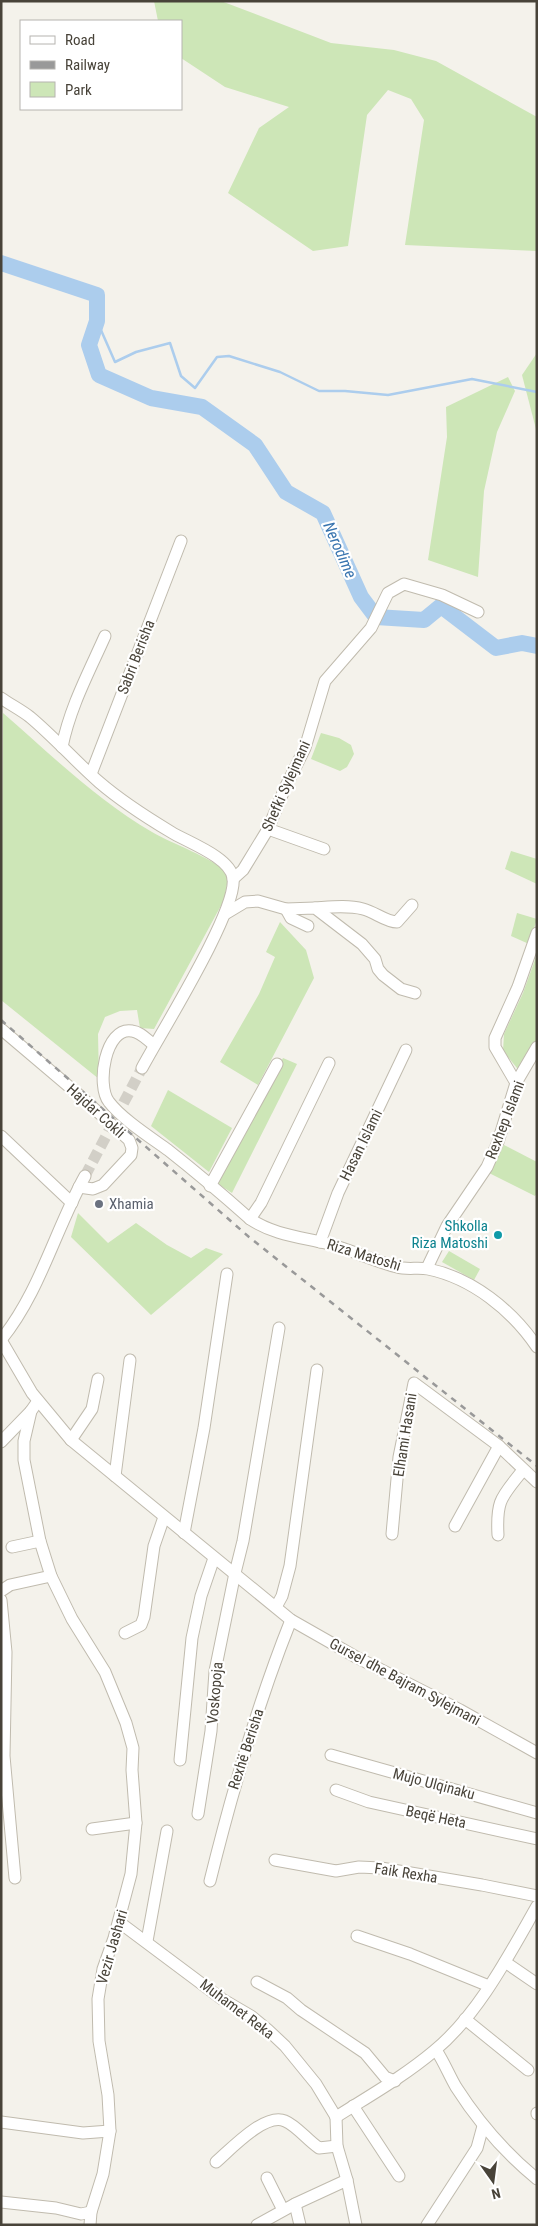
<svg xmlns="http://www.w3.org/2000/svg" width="538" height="2226" viewBox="0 0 538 2226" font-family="'Roboto Condensed',sans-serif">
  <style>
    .green { fill: #cde6b7 }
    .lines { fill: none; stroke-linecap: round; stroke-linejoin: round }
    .stream { stroke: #accded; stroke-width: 2.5 }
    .river { stroke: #accded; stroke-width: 16 }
    .minor-tunnel { stroke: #d2cfc7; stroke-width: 11; stroke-dasharray: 11 5.5; stroke-linecap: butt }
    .minor-casing { stroke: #c0bbae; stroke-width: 13 }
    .minor { stroke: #fff; stroke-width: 11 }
    .rail { stroke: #999; stroke-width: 2.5; stroke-dasharray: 6 6; stroke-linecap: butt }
    .worship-dot { fill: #6b7280; stroke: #fff; stroke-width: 2 }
    .culture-dot { fill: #0f9aa8; stroke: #fff; stroke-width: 2 }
    .labels { text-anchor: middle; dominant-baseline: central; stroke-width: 4.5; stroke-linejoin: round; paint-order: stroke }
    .street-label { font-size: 15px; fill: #484339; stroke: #fff }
    .worship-label { font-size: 15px; fill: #5b616d; stroke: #fff; text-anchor: start }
    .culture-label { font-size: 15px; fill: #0d838f; stroke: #fff; text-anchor: end }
    .water-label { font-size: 16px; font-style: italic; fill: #3874af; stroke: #fff }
  </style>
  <rect width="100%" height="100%" fill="#f4f2eb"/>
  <g class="green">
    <polygon points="154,1 221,1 331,43 394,50 436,61 537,117 537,251 405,245 424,120 411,99 388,90 367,115 348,246 313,251 228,193 259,128 289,107 225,87 181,58 181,21 158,21"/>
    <polygon points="537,353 537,433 522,375"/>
    <polygon points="508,377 515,391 497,432 484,491 478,577 428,560 447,437 446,407"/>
    <path d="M3,713C50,754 97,800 152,832C178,847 206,854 229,874L224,900L154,1029L140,1028L137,1010L120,1011L105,1017L98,1034L99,1079L1,1000Z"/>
    <polygon points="321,733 339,738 351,745 354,754 347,767 340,771 311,759"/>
    <polygon points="511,851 537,859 537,884 505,869"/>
    <polygon points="517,913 537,919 529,944 511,936"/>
    <polygon points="280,922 306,950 314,978 258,1085 220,1062 259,994 275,957 266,952"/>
    <polygon points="537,954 537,1041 521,1073 503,1051 504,1034 523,993"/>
    <polygon points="283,1058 297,1064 232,1193 215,1182"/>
    <polygon points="168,1090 232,1128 209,1172 151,1126"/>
    <polygon points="504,1145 537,1162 537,1193 535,1196 489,1173"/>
    <polygon points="78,1213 108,1243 136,1223 167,1245 191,1258 206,1248 223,1254 151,1315 71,1237"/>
    <polygon points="449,1251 480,1269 474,1280 442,1262"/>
  </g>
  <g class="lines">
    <polyline class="stream" points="97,321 115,362 136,352 170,343 181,376 195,388 217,357 229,356 280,372 319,391 345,391 388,395 472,379 537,392"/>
    <polyline class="river" points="1,263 97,295 97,321 89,345 99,375 151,398 202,407 255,445 286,492 323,513 361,597 376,617 424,620 441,606 496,648 522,643 537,646"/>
    <polyline class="minor-tunnel" points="85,1176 142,1068"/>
    <g class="minor-casing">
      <g id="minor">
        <path d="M1,698C11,705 21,710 30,717C54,737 75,761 99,782C121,801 146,817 171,832C187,842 230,857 233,878C238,910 160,1034 142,1068"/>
        <path d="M62,747C70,707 89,672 105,636"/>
        <polyline points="91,774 181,541"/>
        <polyline points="268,829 324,849"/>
        <polyline points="233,879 243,870 268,829 285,788 305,748 325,681 371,628 388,593 404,584 442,595 478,612"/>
        <path d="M315,908C331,907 348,905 363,909C375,912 386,922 397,922L412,905"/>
        <polyline points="286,909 291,918 308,926"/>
        <polyline points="225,914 245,902 258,901 286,909 315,908 362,944 375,959 378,969 383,975 401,989 415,993"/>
        <polyline points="1,1029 79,1095 129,1140 132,1148 131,1155 103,1185 93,1189 79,1187"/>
        <path d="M154,1045C147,1040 141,1032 132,1031C105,1026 96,1086 109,1102C122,1119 150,1137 168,1150C196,1172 223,1195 250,1219C272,1234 299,1237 325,1243C350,1249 373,1261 397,1267C407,1270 418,1267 428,1269C472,1278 512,1310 537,1347"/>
        <polyline points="516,1083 495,1047 495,1038 518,987 537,933"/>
        <polyline points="1,1136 72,1203"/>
        <polyline points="210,1186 277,1064"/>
        <polyline points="250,1219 261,1203 329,1063"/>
        <polyline points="320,1242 338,1193 406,1050"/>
        <polyline points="427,1268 447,1226 487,1167 498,1142 516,1083 537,1047"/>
        <polyline points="1,1340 32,1393 71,1440 291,1620 356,1657 460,1710 537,1753"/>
        <path d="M1,1340C40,1292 55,1230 85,1176"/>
        <polyline points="38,1401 31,1411 24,1441 24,1460 40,1541 51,1576 72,1619 105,1672 126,1723 133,1748 132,1770 136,1823 131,1874 114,1938 103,1969 98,1999 99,2041 108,2095 110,2131 103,2174 91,2212 90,2225"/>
        <polyline points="71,1440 92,1409 98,1379"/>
        <polyline points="1,1442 31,1411"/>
        <polyline points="115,1476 130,1360"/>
        <polyline points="455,1526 499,1446"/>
        <polyline points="184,1533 204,1428 227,1274"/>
        <polyline points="392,1534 399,1457 414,1383 499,1446 537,1482"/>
        <path d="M498,1535C496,1499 502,1497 523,1470"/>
        <polyline points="12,1547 40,1541"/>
        <polyline points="1,1591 10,1585 51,1576"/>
        <polyline points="1,1600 6,1652 4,1756 15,1878"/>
        <polyline points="276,1607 282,1596 290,1566 317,1370"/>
        <polyline points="125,1633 141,1625 144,1617 154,1546 164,1517"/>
        <polyline points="331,1755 537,1813"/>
        <polyline points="180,1760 192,1638 201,1596 214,1558"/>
        <polyline points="336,1790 369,1802 537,1839"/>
        <polyline points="198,1814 211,1731 215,1671 235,1573 243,1541 279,1328"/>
        <polyline points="92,1829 136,1823"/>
        <polyline points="275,1860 336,1871 359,1867 381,1868 482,1885 537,1896"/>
        <path d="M210,1881C232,1792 257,1705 291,1620"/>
        <polyline points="119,1922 222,1999 251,2016 268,2030 285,2046 316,2084 336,2117"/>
        <polyline points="357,1936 410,1954 489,1986"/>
        <polyline points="147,1941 167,1831"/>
        <polyline points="505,1962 537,1984"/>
        <polyline points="257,1982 287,1998 301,2010 365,2053 385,2077 395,2081"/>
        <polyline points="465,2019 528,2070"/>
        <path d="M436,2050C444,2062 449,2075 456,2087C479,2123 504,2152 537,2179"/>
        <polyline points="353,2106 399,2176"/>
        <polyline points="537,2113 537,2114"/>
        <path d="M336,2117C369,2096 403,2077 434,2051C478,2015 509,1955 537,1906"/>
        <polyline points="336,2117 337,2146 347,2180 356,2225"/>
        <polyline points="1,2122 83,2133 110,2131"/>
        <path d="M216,2162C230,2150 265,2112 285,2121C297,2126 307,2140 319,2148L337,2146"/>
        <polyline points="267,2178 283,2210"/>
        <polyline points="1,2202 56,2208 81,2214 91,2212"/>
        <polyline points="295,2204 300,2225"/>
        <polyline points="257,2225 295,2204 347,2180"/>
        <polyline points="427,2225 477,2148 483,2126"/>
      </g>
    </g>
    <use href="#minor" class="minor"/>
    <polyline class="rail" points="1,1020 249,1237 537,1466"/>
  </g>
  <circle class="worship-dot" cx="99" cy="1204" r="5"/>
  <circle class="culture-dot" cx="498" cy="1235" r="5"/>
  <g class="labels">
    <g class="street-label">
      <text transform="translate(136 657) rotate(-69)">Sabri Berisha</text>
      <text transform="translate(286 786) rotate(-66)">Shefki Sylejmani</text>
      <text transform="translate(96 1111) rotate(42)">Hajdar Cokli</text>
      <text transform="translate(505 1120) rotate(-69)">Rexhep Islami</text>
      <text transform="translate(361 1145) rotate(-64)">Hasan Islami</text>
      <text transform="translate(364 1255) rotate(17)">Riza Matoshi</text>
      <text transform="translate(405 1435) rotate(-81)">Elhami Hasani</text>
      <text transform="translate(405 1682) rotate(28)">Gursel dhe Bajram Sylejmani</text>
      <text transform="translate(215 1693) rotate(-85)">Voskopoja</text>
      <text transform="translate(246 1749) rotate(-72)">Rexhë Berisha</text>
      <text transform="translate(434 1784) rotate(15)">Mujo Ulqinaku</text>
      <text transform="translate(436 1817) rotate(12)">Beqë Heta</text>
      <text transform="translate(406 1873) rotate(9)">Faik Rexha</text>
      <text transform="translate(112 1947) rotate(-74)">Vezir Jashari</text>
      <text transform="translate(237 2009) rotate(37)">Muhamet Reka</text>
    </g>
    <g class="worship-label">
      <text x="109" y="1204">Xhamia</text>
    </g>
    <g class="culture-label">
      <text x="488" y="1226">Shkolla<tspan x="488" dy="17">Riza Matoshi</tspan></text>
    </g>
    <g class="water-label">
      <text transform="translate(340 550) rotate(66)">Nerodime</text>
    </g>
  </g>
  <rect width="538" height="2226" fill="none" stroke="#484339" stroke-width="5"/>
  <rect x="20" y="20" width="162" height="90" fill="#ffffff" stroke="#b6b4b0"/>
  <rect x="30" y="36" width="25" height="8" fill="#ffffff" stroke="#b6b4b0"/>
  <text x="65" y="45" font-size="15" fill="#484339">Road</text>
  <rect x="30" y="61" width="25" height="8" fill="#999999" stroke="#b6b4b0"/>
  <text x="65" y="70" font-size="15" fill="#484339">Railway</text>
  <rect x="30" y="82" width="25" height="15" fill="#cde6b7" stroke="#b6b4b0"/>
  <text x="65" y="95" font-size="15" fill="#484339">Park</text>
  <g transform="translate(493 2181) rotate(166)" stroke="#ffffff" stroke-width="4" paint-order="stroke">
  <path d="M0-4L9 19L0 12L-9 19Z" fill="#484339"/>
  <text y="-8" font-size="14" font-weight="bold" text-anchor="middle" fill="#484339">N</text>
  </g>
</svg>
